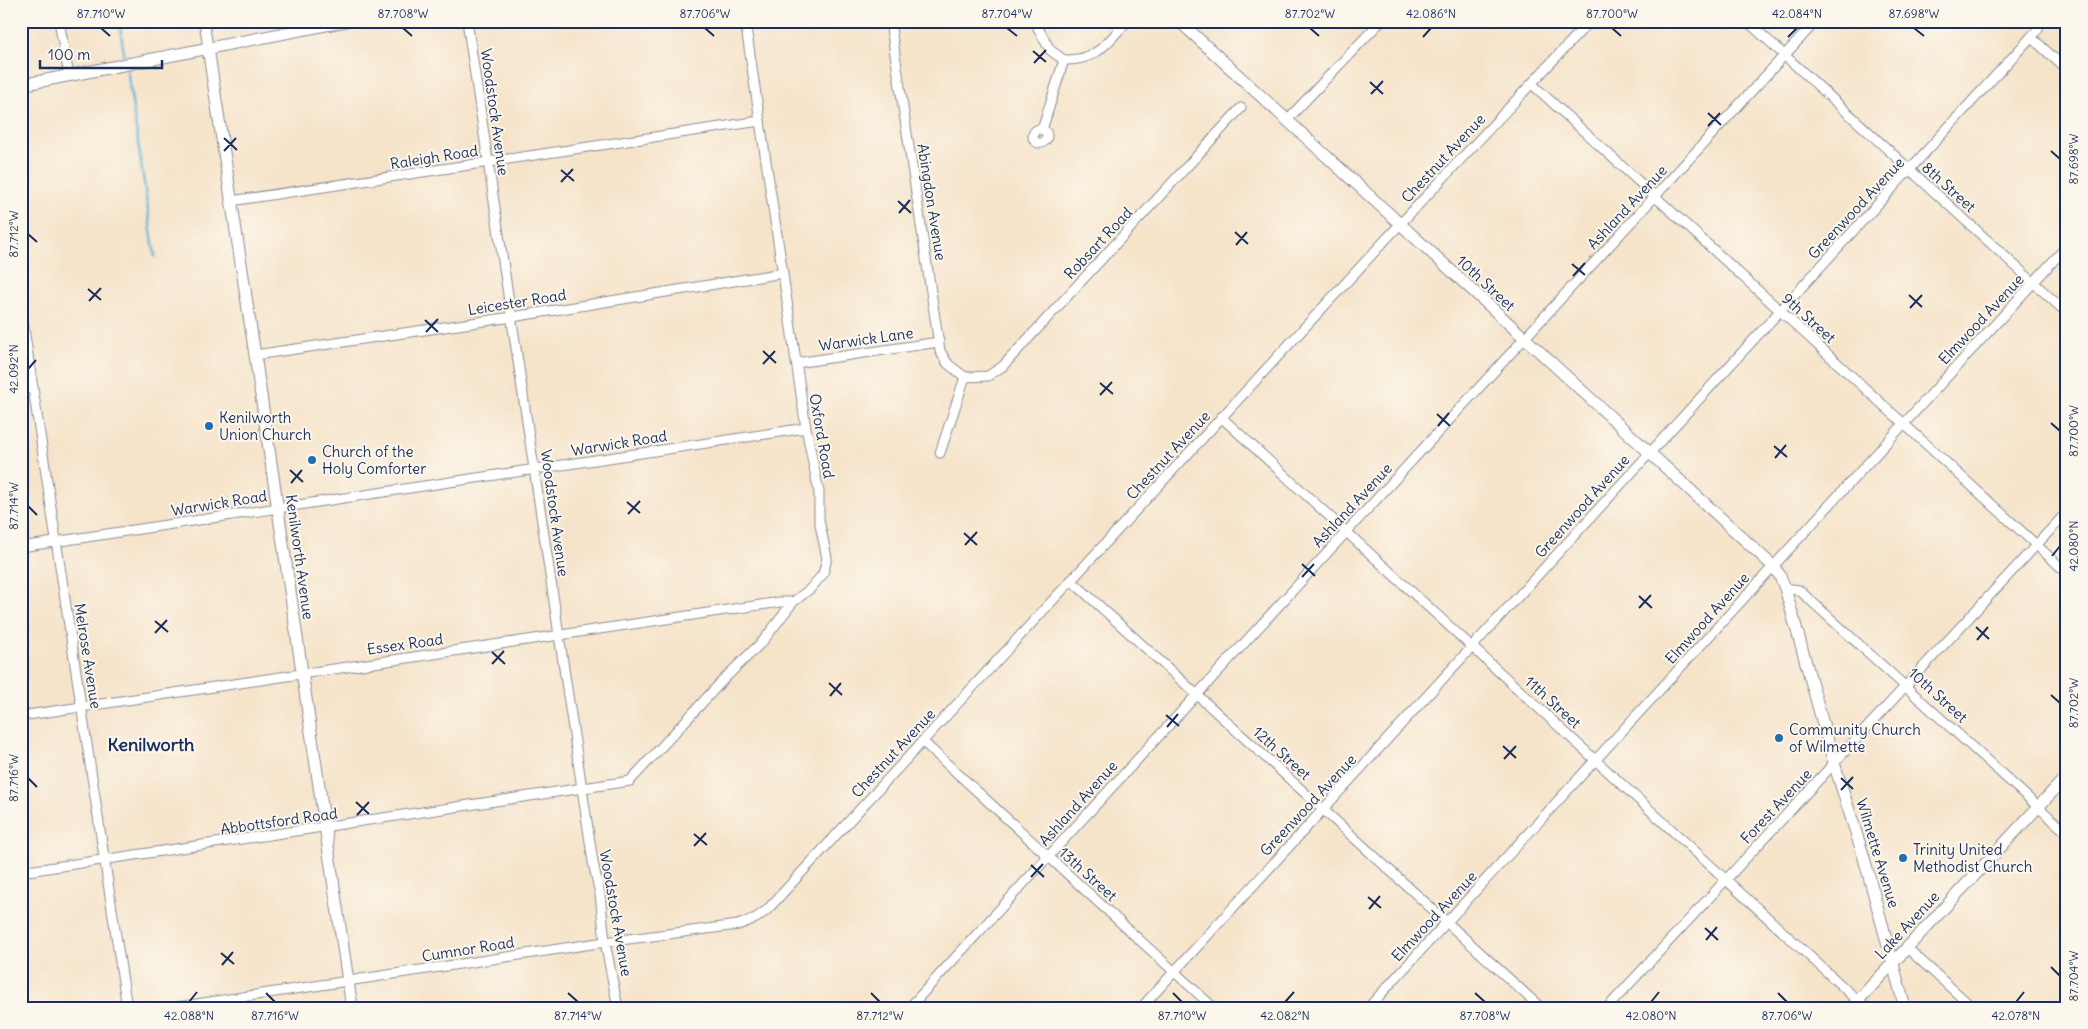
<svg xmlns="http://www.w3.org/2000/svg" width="2088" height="1029" viewBox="0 0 2088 1029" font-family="Delius,sans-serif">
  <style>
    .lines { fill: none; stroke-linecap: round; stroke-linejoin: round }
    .stream { stroke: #5cb5d9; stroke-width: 2.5 }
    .minor-casing { stroke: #888a94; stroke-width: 11 }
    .tertiary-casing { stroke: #888a94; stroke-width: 13 }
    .minor { stroke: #fff; stroke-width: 9 }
    .tertiary { stroke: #fff; stroke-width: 11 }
    .ticks { fill: none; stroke: #1b2f5e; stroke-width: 2 }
    .poi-dot { fill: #1f6fb2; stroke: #fbf7ec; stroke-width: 2 }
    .labels { text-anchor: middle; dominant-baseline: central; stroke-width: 4; stroke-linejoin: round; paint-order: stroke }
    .street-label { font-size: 15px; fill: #1b2f5e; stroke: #fbf7ec }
    .poi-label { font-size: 15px; fill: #1b2f5e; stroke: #fbf7ec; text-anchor: start }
    .quarter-label { font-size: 18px; font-weight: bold; fill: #1b2f5e; stroke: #fbf7ec }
    .neatline { fill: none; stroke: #1b2f5e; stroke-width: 2 }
    .ticks-label { font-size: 12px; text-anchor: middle; fill: #1b2f5e }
  </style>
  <rect width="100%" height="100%" fill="#fbf7ec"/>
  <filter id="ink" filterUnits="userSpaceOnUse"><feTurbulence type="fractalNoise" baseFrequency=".02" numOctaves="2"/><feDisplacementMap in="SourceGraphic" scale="10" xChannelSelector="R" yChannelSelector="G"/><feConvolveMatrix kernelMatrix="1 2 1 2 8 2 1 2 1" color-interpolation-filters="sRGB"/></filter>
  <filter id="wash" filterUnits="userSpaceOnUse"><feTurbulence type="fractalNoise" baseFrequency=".0096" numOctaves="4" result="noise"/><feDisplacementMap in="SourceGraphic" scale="20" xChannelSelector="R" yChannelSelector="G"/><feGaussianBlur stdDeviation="1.12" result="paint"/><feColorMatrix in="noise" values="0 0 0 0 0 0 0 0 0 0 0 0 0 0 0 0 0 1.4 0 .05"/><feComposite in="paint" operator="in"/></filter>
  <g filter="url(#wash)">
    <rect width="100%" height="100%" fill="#f6e4ca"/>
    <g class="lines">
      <g class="stream">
        <polyline points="119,21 125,60"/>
        <polyline points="127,68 155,257"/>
      </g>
    </g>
  </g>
  <g filter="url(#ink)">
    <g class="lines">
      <g class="minor-casing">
        <g id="minor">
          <polyline points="59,21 69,76"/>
          <polyline points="204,21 208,48"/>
          <polyline points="292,21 295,31"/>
          <polyline points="467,21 593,862 600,894 605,942 618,1008"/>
          <polyline points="890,21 940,351 948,364 965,377 988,376 1003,366 1241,108"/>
          <polyline points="1747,21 2067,313"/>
          <polyline points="1038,28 1050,50 1064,60"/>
          <polyline points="2031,37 2067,70"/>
          <polyline points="1532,84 2067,573"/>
          <polyline points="1287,120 1381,21"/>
          <circle cx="1040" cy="136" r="7"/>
          <path d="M1042,130L1064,60C1097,61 1107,43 1127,21"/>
          <polyline points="231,201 760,121"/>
          <polyline points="21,309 127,1008"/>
          <polyline points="255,355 512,317 783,273"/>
          <polyline points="796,363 939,342"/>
          <polyline points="21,389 33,388"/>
          <polyline points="1221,417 1866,1008"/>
          <polyline points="940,453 965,377"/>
          <polyline points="21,547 806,428"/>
          <polyline points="1071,580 1541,1008"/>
          <polyline points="1785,588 1799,590 2067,833"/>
          <polyline points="21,716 780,602 793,602"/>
          <polyline points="922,741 1214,1008"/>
          <polyline points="21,872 630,781 724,679 763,641 793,602 810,589 823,574 827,558 819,520 819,492 806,428 745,21"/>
          <polyline points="1906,947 1973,1008"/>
          <polyline points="170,1008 605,942 738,925 756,918 767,910 1389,236 1590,21"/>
          <polyline points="909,1008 1816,21"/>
          <polyline points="1141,1008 2031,37 2038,29 2040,21"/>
          <polyline points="1368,1008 2067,246"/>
          <polyline points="1607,1008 2067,512"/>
        </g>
      </g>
      <g class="tertiary-casing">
        <g id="tertiary">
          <polyline points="1179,21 1773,566 1779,574 1785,588 1834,763 1864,858 1905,1008"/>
          <polyline points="208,48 255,355 352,1008"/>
          <polyline points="21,85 346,21"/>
          <polyline points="1851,1008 2067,776"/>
        </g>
      </g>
      <use href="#minor" class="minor"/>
      <use href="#tertiary" class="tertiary"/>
    </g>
  </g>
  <path class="ticks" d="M101,28L110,36M403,28L412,36M705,28L714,36M1007,28L1017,36M1310,28L1319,36M1612,28L1621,36M1914,28L1924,36M1423,37L1431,28M1788,37L1797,28M1033,51L1046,62M1034,63L1046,50M1370,82L1383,94M1371,94L1383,81M1708,113L1721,125M1708,126L1720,113M224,138L237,150M224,151L236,138M2051,151L2060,159M561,170L574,181M561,182L573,169M898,201L911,213M899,213L910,200M1235,232L1248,244M28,234L37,242M1236,245L1247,232M1572,264L1585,275M1573,276L1585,263M88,289L101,300M1909,295L1922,307M89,301L101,288M1910,308L1922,295M425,320L438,332M426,332L438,319M763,351L776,363M763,364L775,351M28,369L36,360M1100,383L1113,394M1100,395L1112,382M1437,414L1450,426M2051,423L2060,431M1438,426L1449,413M1774,446L1787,457M1775,458L1786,445M290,470L303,482M291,483L302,470M627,502L640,513M28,506L37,515M628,514L640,501M964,533L977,545M965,545L977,532M2052,556L2060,546M1302,564L1315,576M1302,577L1314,564M1639,596L1652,608M1639,608L1651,595M155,621L168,632M1976,627L1989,639M155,633L167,620M1977,640L1988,627M492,652L505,664M492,664L504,651M829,683L842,695M2051,695L2060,703M830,696L841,683M1166,715L1179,726M1167,727L1178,714M1503,746L1516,758M1504,759L1516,746M28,778L37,787M1841,778L1853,789M1841,790L1853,777M356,802L369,814M357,815L369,802M694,834L707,845M694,846L706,833M1031,865L1044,877M1031,877L1043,864M1368,897L1381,908M1369,909L1380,896M1705,928L1718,940M1706,940L1717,927M221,953L234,964M222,965L233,952M2051,967L2060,976M266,993L275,1002M568,993L578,1002M871,993L880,1002M1173,993L1182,1002M1475,993L1485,1002M1778,993L1787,1002M189,1002L197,992M1285,1002L1294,992M1651,1002L1659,992M2016,1002L2024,992"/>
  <g class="poi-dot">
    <circle cx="209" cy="426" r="5"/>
    <circle cx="312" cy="460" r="5"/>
    <circle cx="1779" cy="738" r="5"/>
    <circle cx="1903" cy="858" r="5"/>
  </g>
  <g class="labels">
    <g class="street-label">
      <text transform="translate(495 112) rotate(82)">Woodstock Avenue</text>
      <text transform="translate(434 157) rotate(-9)">Raleigh Road</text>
      <text transform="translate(1443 158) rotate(-47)">Chestnut Avenue</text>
      <text transform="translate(1949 187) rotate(42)">8th Street</text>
      <text transform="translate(932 202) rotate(81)">Abingdon Avenue</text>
      <text transform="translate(1627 207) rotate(-47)">Ashland Avenue</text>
      <text transform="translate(1856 208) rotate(-47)">Greenwood Avenue</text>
      <text transform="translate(1098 243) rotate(-47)">Robsart Road</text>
      <text transform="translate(1486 283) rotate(43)">10th Street</text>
      <text transform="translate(517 302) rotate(-9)">Leicester Road</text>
      <text transform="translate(1809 318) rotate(42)">9th Street</text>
      <text transform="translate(1981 319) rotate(-47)">Elmwood Avenue</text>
      <text transform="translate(866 339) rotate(-8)">Warwick Lane</text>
      <text transform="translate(822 436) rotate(80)">Oxford Road</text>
      <text transform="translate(619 443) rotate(-9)">Warwick Road</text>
      <text transform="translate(1168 455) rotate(-47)">Chestnut Avenue</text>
      <text transform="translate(219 503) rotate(-9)">Warwick Road</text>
      <text transform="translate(1352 505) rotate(-47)">Ashland Avenue</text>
      <text transform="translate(1582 506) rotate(-48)">Greenwood Avenue</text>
      <text transform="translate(555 513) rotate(82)">Woodstock Avenue</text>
      <text transform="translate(300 557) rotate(82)">Kenilworth Avenue</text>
      <text transform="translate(1707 618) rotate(-48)">Elmwood Avenue</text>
      <text transform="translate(405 644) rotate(-8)">Essex Road</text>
      <text transform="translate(88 656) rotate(81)">Melrose Avenue</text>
      <text transform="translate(1938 695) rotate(42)">10th Street</text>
      <text transform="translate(1553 702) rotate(42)">11th Street</text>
      <text transform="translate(893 753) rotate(-47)">Chestnut Avenue</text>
      <text transform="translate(1282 753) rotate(42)">12th Street</text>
      <text transform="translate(1078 803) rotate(-48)">Ashland Avenue</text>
      <text transform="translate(1308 805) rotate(-47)">Greenwood Avenue</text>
      <text transform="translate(1776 806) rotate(-47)">Forest Avenue</text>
      <text transform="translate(279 821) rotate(-8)">Abbottsford Road</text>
      <text transform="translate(1878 853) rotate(73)">Wilmette Avenue</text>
      <text transform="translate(1088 874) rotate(42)">13th Street</text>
      <text transform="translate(616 913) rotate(80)">Woodstock Avenue</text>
      <text transform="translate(1434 916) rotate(-47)">Elmwood Avenue</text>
      <text transform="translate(1907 925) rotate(-47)">Lake Avenue</text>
      <text transform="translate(468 949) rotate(-9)">Cumnor Road</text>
    </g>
    <g class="poi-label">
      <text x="219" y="417">Kenilworth<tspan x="219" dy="17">Union Church</tspan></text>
      <text x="322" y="451">Church of the<tspan x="322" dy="17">Holy Comforter</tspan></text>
      <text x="1789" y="729">Community Church<tspan x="1789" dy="17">of Wilmette</tspan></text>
      <text x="1913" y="849">Trinity United<tspan x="1913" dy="17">Methodist Church</tspan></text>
    </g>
    <g class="quarter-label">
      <text x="151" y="744">Kenilworth</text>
    </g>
  </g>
  <rect width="2088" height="1029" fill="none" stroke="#fbf7ec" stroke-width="55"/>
  <path d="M40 60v8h122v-8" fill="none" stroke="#1b2f5e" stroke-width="2.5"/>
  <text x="48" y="60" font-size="15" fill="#1b2f5e" stroke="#fbf7ec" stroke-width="4" paint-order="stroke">100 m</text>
  <rect x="28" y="28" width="2032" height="974" class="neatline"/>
  <g class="ticks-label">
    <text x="101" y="18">87.710°W</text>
    <text x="403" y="18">87.708°W</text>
    <text x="705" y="18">87.706°W</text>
    <text x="1007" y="18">87.704°W</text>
    <text x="1310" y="18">87.702°W</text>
    <text x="1431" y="18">42.086°N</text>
    <text x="1612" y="18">87.700°W</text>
    <text x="1797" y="18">42.084°N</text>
    <text x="1914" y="18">87.698°W</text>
    <text transform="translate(2074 159) rotate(-90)" y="4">87.698°W</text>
    <text transform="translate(14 234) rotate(-90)" y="4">87.712°W</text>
    <text transform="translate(14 369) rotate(-90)" y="4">42.092°N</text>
    <text transform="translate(2074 431) rotate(-90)" y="4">87.700°W</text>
    <text transform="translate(14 506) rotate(-90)" y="4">87.714°W</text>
    <text transform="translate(2074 546) rotate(-90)" y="4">42.080°N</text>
    <text transform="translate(2074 703) rotate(-90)" y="4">87.702°W</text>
    <text transform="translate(14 778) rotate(-90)" y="4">87.716°W</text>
    <text transform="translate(2074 976) rotate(-90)" y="4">87.704°W</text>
    <text x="189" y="1020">42.088°N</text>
    <text x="275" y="1020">87.716°W</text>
    <text x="578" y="1020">87.714°W</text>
    <text x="880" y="1020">87.712°W</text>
    <text x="1182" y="1020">87.710°W</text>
    <text x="1285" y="1020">42.082°N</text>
    <text x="1485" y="1020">87.708°W</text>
    <text x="1651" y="1020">42.080°N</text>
    <text x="1787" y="1020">87.706°W</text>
    <text x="2016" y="1020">42.078°N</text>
  </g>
</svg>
